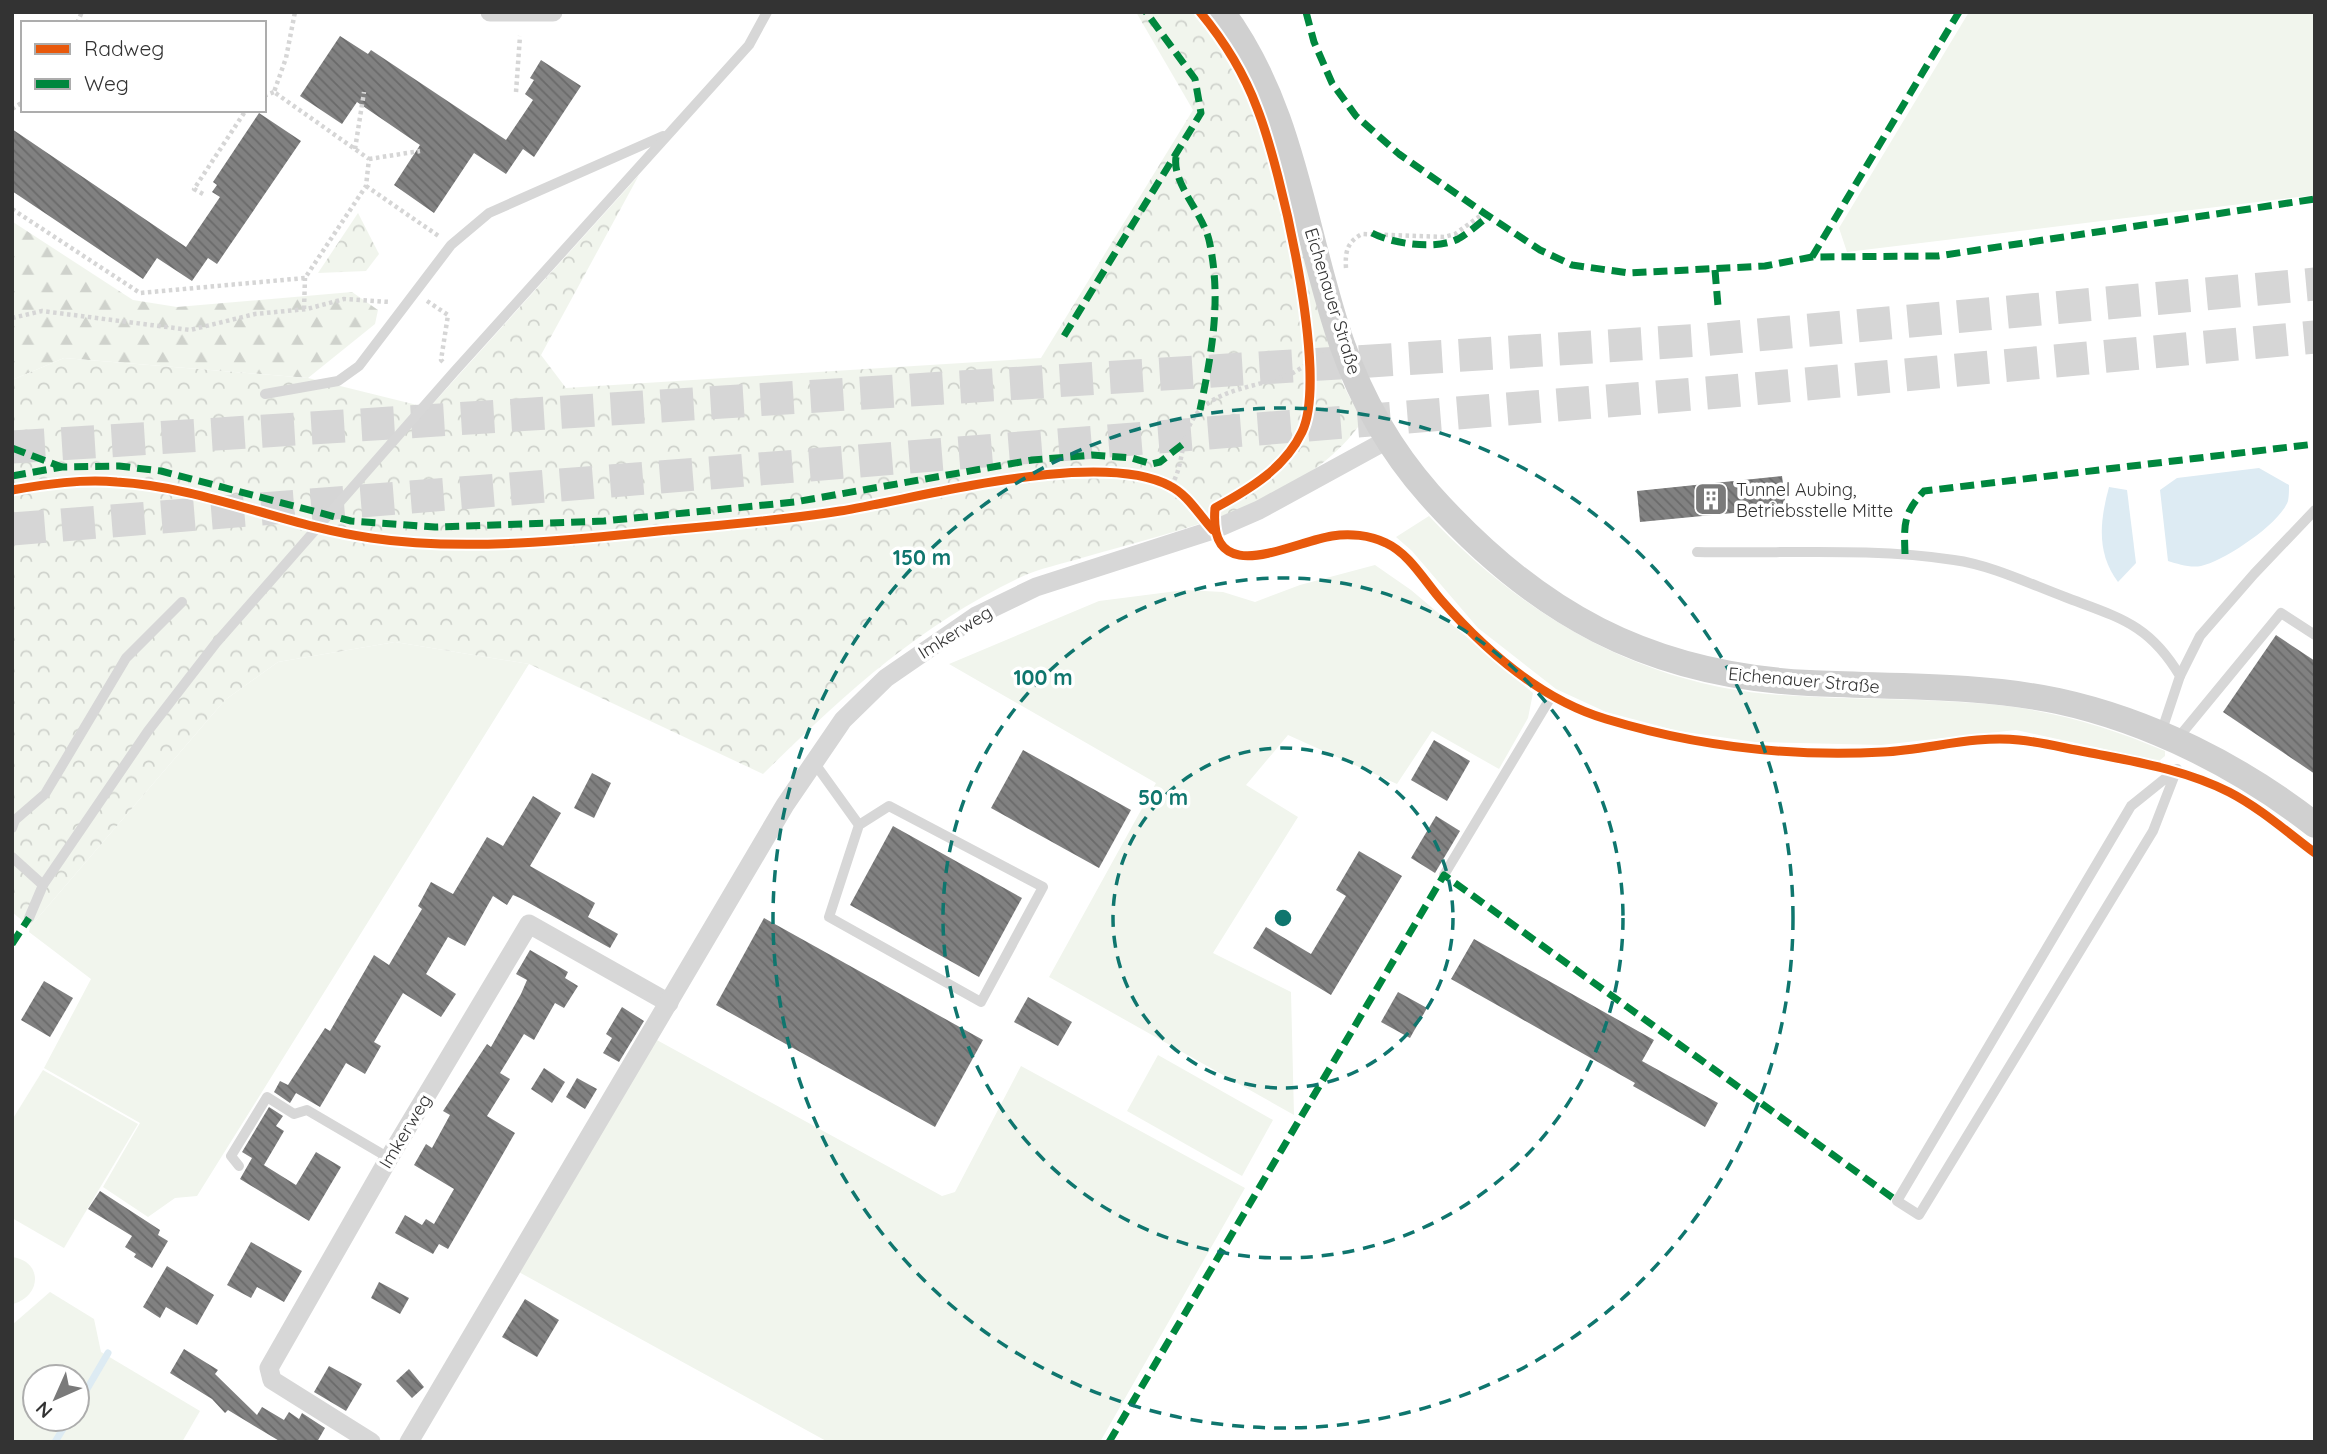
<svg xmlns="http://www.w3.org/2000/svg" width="2327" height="1454" viewBox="0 0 2327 1454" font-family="Quicksand,sans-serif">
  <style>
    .grass { fill: #f1f5ed; fill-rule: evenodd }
    .forest { fill: url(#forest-firs) }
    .park { fill: url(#park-crowns) }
    .water { fill: #ddebf3 }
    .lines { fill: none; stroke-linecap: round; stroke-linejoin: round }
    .stream { stroke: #ddebf3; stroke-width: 7 }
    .building { fill: url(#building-back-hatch) }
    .highway-tunnel { stroke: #d6d6d6; stroke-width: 33; stroke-dasharray: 33 17; stroke-linecap: butt }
    .path { stroke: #d6d6d6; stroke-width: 4.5; stroke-dasharray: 3.5 3.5; stroke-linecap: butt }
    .lane { stroke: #d7d7d7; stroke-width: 10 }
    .street { stroke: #d7d7d7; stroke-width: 19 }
    .secondary { stroke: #d0d0d0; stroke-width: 26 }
    .quiet { stroke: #00873e; stroke-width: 7; stroke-dasharray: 14 7; stroke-linecap: butt }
    .cycleway-casing { stroke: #fff; stroke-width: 13 }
    .cycleway { stroke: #e8590c; stroke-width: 9 }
    .ring { fill: none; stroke: #0f766e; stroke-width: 3.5; stroke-dasharray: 12 9 }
    .labels { text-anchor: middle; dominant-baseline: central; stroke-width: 7; stroke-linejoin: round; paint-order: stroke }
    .street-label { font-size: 18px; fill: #333; stroke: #fff }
    .poi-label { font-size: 18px; fill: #333; stroke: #fff; text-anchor: start }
    .centre { fill: #0f766e; stroke: #fff; stroke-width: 3.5 }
    .ring-label { font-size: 21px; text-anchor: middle; font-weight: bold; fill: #0f766e; stroke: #fff; stroke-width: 7; stroke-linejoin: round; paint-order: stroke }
  </style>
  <defs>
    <pattern id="forest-firs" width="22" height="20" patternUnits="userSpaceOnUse" patternTransform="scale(1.75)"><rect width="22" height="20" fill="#f1f5ed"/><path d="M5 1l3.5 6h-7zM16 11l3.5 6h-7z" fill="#cfd2cc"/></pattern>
    <pattern id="park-crowns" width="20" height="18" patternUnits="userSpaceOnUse" patternTransform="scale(1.75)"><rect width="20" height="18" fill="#f1f5ed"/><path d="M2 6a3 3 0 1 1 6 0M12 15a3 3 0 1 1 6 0" fill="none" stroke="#cfd2cc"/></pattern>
    <pattern id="building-back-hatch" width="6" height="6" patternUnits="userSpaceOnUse" patternTransform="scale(1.75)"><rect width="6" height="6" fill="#818181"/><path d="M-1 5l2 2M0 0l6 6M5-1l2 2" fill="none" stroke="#6a6a6a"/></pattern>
  </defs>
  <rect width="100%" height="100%" fill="#fff"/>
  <g class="grass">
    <polygon points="1969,12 2315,12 2315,195 1847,252 1839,228"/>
    <path d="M1429,516C1519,612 1635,682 1768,694C1837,700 1906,698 1975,703C2041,707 2105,725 2165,751V756L2159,761L2016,730L1881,745L1755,742L1678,731L1606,712L1556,689L1478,628L1412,551L1396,537Z"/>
    <polygon points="1375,565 1411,590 1533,693 1528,718 1499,769 1432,731 1397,784 1288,735 1246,785 1298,817 1213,953 1291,992 1294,1115 1049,977 1156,783 949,664 1099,601 1185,590 1223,592 1255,602 1300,585"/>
    <polygon points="395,642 529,664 197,1196 175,1198 148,1217 103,1187 140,1123 44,1068 91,979 29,932 30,927 225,700 278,662"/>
    <polygon points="655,1039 942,1196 955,1192 1021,1066 1245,1188 1100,1442 828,1442 517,1271"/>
    <polygon points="1158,1055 1273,1120 1242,1176 1127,1111"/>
    <polygon points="43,1070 138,1124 64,1248 12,1218 12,1120"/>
    <path d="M12,1257C43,1261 42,1296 13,1304Z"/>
    <path d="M50,1292L94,1319L101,1352L200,1411L182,1442H12V1325ZM35,1377H77V1419H35Z"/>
  </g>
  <polygon class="forest" points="13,222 133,300 177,307 352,292 378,310 375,324 308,378 64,358 12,380"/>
  <g class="park">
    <path d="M1136,12H1195C1273,107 1300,238 1334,353C1337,363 1339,374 1343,384C1349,398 1358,408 1361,423C1302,506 1177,530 1085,557C1063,564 1039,568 1019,578C916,627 843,696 763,774L529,664L395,642L278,662L225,700L30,927L12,912V380L64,358L308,378L429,408L639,175L541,355L566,388L1041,358L1193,110Z"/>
    <polygon points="358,213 379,254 366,271 318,273"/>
  </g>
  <g class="water">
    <path d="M2259,468L2289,485C2289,490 2289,496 2288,501C2280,524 2224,561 2201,566C2190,568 2178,564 2168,561L2160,490L2177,478Z"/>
    <path d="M2109,487L2127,490L2136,563L2118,582C2096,553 2100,520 2109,487Z"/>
  </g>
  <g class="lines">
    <g class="stream">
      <polyline points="77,1406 108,1353"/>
      <polyline points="55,1442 69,1419"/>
    </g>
  </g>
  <g class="building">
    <polygon points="340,36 368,54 371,50 506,140 533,100 525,94 534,80 530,78 541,60 581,86 534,157 523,149 506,174 474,153 434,213 394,185 420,145 357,102 342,124 300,96"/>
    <polygon points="259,113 301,141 217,264 208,258 192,281 157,258 143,279 12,191 12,129 186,247 220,197 212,192 217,185 213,182"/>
    <polygon points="1782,476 1786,508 1640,522 1637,491"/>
    <polygon points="2276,635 2315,661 2315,774 2223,712"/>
    <polygon points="1434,740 1470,761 1447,801 1411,780"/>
    <polygon points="1023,750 1131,810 1099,868 991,808"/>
    <polygon points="592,773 611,783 594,818 574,808"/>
    <polygon points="533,796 561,813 530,866 595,903 588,917 618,934 610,948 520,898 513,895 507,905 493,896 465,946 448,937 426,974 456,994 441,1017 403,993 374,1042 381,1046 365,1074 346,1063 320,1107 296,1093 290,1103 274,1092 280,1081 288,1085 325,1028 330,1031 374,955 389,965 422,909 418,906 431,882 453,894 487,837 503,846"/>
    <polygon points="1436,816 1460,831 1435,873 1411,858"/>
    <polygon points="893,826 1022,898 979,977 850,905"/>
    <polygon points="1359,851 1402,876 1331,995 1253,948 1266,927 1311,954 1346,896 1336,890"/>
    <polygon points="764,918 983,1040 935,1127 716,1005"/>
    <polygon points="1474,939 1654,1040 1642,1061 1718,1103 1705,1127 1633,1086 1635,1083 1451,979"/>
    <polygon points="530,950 568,972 565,978 578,986 564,1008 555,1003 534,1040 524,1034 500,1073 510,1079 487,1116 515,1133 448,1249 439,1244 433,1254 395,1233 405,1215 422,1225 426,1219 434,1224 454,1189 414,1165 426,1144 432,1148 450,1115 443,1111 487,1044 491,1047 521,994 527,980 516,974"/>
    <polygon points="44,981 73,998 50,1037 21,1020"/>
    <polygon points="1398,992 1427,1008 1410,1038 1381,1022"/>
    <polygon points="1028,997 1072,1022 1058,1046 1014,1022"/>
    <polygon points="622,1007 644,1021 619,1062 603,1053 612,1038 606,1034"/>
    <polygon points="544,1068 565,1082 552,1103 531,1089"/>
    <polygon points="577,1078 597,1089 585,1109 566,1097"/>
    <polygon points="269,1107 283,1116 276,1126 284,1131 264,1165 259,1162 296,1185 316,1152 341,1167 309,1221 240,1179 252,1158 242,1152"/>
    <polygon points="100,1191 160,1230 158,1235 168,1241 152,1268 134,1257 136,1254 125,1247 132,1236 88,1209"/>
    <polygon points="251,1242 302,1271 284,1302 257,1287 251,1298 227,1285"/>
    <polygon points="167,1266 214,1295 197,1325 166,1307 160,1318 143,1307"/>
    <polygon points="379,1282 409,1298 400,1314 371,1298"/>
    <polygon points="525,1299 559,1320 537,1357 502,1337"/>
    <polygon points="184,1349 218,1370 215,1374 257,1415 262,1407 284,1420 289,1412 299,1419 302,1413 325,1428 317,1442 281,1442 228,1410 225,1413 212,1399 170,1373"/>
    <polygon points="329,1366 362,1384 346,1411 314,1392"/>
    <polygon points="409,1369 424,1387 412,1398 396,1381"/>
  </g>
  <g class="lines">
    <g class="highway-tunnel">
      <polyline points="12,447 1702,340 2315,284"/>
      <polyline points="12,529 1731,391 2315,337"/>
    </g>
    <g class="path">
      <polyline points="77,23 82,12"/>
      <polyline points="516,92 520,36"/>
      <polyline points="264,96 274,92"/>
      <polyline points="12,109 23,102"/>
      <polyline points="355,149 364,92"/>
      <polyline points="369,159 420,151"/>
      <polyline points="366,186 440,237"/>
      <polyline points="203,194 194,189 246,110"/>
      <polyline points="12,209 140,293 305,278 366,186 369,159 274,92 286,58 295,12"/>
      <path d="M1346,268C1345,252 1347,242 1362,234L1444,237L1455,234L1484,213"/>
      <polyline points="427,301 448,315 441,360 444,363"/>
      <polyline points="304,309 305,278"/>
      <polyline points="12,318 42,311 190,330 255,314 307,309 344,299 390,302"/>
      <path d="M1171,486C1184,466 1180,440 1193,419C1212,388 1260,387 1291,374C1302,368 1313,360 1324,354"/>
    </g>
    <g class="lane">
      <polyline points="265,394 338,381 359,366 451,245 489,213 663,136"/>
      <path d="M1697,552C1781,554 1871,547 1954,560C1991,565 2030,584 2065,597C2120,618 2149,624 2180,676L2161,733"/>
      <polyline points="2180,676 2200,636 2254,574 2315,510"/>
      <polyline points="2178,738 2281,613 2315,635"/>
      <polyline points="813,761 859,825 829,917 981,1002 1043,887 889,806 859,825"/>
      <polygon points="2177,769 2153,831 1919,1215 1897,1201 2131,806"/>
      <polyline points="12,828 15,820 45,794 126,658 182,602"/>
      <polyline points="12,857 43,885"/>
      <polyline points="1444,875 1551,697"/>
      <polyline points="29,918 43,885 148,731 216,643 454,372 749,45 767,12"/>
      <polyline points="239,1166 231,1156 267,1097 294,1114 307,1110 389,1158"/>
    </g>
    <g class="street">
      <polyline points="490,12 553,12"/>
      <polyline points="371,1442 272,1380 269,1368 389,1158 529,924 669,1003"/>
      <polyline points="409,1442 785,805 843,720 886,678 976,616 1036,587 1213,530 1259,510 1387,440"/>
    </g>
    <path class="secondary" d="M1222,12C1295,110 1303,232 1342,344C1361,398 1391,451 1429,494C1535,613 1648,675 1809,683C1891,687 1977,684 2058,701C2150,721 2241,767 2315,825"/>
    <g class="quiet">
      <polyline points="1306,12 1314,42 1332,83 1356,116 1399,154 1484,213 1540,250 1572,265 1629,273 1765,266 1812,257 1938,256 2315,199"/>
      <path d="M1176,157C1172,183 1202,212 1209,240C1222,298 1212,352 1200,410"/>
      <path d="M1372,233C1393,244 1436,250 1458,239C1469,233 1479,223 1489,216"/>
      <polyline points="1812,257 1959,12"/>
      <polyline points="1715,270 1718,306"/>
      <polyline points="1064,336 1201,113 1195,79 1146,12"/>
      <polyline points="12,448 62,467"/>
      <polyline points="12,476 62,467 119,466 161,471 351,521 435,527 604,521 795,502 1032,460 1092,455 1132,458 1152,464 1160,462 1183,444"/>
      <path d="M1905,554C1904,524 1903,514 1924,491L2315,444"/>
      <polyline points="12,944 29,918"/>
      <polyline points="1109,1442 1444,875 1897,1201"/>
    </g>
    <g class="cycleway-casing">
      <g id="cycleway">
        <path d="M1200,12C1224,41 1244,73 1257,108C1281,169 1329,376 1302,432C1285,468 1250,489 1215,508C1208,590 1289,543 1332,536C1349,533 1370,535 1386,543C1410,554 1425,582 1442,601C1486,651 1541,700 1606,719C1695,746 1790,757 1883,752C1927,750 1974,735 2019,740C2041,742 2064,748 2086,752C2136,762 2183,769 2229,792C2260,808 2287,832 2315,853"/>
        <path d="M12,490C47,484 81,479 117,482C204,487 285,526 371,538C463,552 575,540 668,530C725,525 783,520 840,511C921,498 1098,448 1170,486C1187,494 1200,516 1213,530"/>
      </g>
    </g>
    <use href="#cycleway" class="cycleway"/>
  </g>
  <g class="ring">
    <circle cx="1283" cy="918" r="170"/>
    <circle cx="1283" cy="918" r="340"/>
    <circle cx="1283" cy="918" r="510"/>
  </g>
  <defs>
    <g id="building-square" transform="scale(1.75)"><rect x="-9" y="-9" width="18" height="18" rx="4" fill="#7a7a7a" stroke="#fff"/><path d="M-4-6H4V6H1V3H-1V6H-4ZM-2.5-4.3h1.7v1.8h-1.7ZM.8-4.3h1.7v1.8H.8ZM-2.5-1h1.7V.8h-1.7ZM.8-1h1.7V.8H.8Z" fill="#fff"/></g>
  </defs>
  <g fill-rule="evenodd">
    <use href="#building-square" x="1711" y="499"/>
  </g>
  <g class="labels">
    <g class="street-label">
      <text transform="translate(1333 301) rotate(73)">Eichenauer Straße</text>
      <text transform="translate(955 632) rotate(-32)">Imkerweg</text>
      <text transform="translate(1804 680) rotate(5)">Eichenauer Straße</text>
      <text transform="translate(405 1131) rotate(-59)">Imkerweg</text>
    </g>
    <g class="poi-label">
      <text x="1736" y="489">Tunnel Aubing,<tspan x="1736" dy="21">Betriebsstelle Mitte</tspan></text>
    </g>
  </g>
  <circle cx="1283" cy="918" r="10" class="centre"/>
  <g class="ring-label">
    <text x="922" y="565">150 m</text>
    <text x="1043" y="685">100 m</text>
    <text x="1163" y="805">50 m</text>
  </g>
  <rect width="2327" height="1454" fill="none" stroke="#333333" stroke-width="28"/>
  <rect x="21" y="21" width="245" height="91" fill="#ffffff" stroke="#adadad" stroke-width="2"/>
  <rect x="35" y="44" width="35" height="10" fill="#e8590c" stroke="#adadad" stroke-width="2"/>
  <text x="84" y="56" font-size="21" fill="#333333">Radweg</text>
  <rect x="35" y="79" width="35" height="10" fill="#00873e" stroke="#adadad" stroke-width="2"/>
  <text x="84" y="91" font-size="21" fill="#333333">Weg</text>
  <g transform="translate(56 1398) rotate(225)"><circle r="33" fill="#ffffff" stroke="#adadad" stroke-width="2"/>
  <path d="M0-5L12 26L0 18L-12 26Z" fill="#7a7a7a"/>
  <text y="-10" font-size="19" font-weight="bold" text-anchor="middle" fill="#333333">N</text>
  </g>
</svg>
